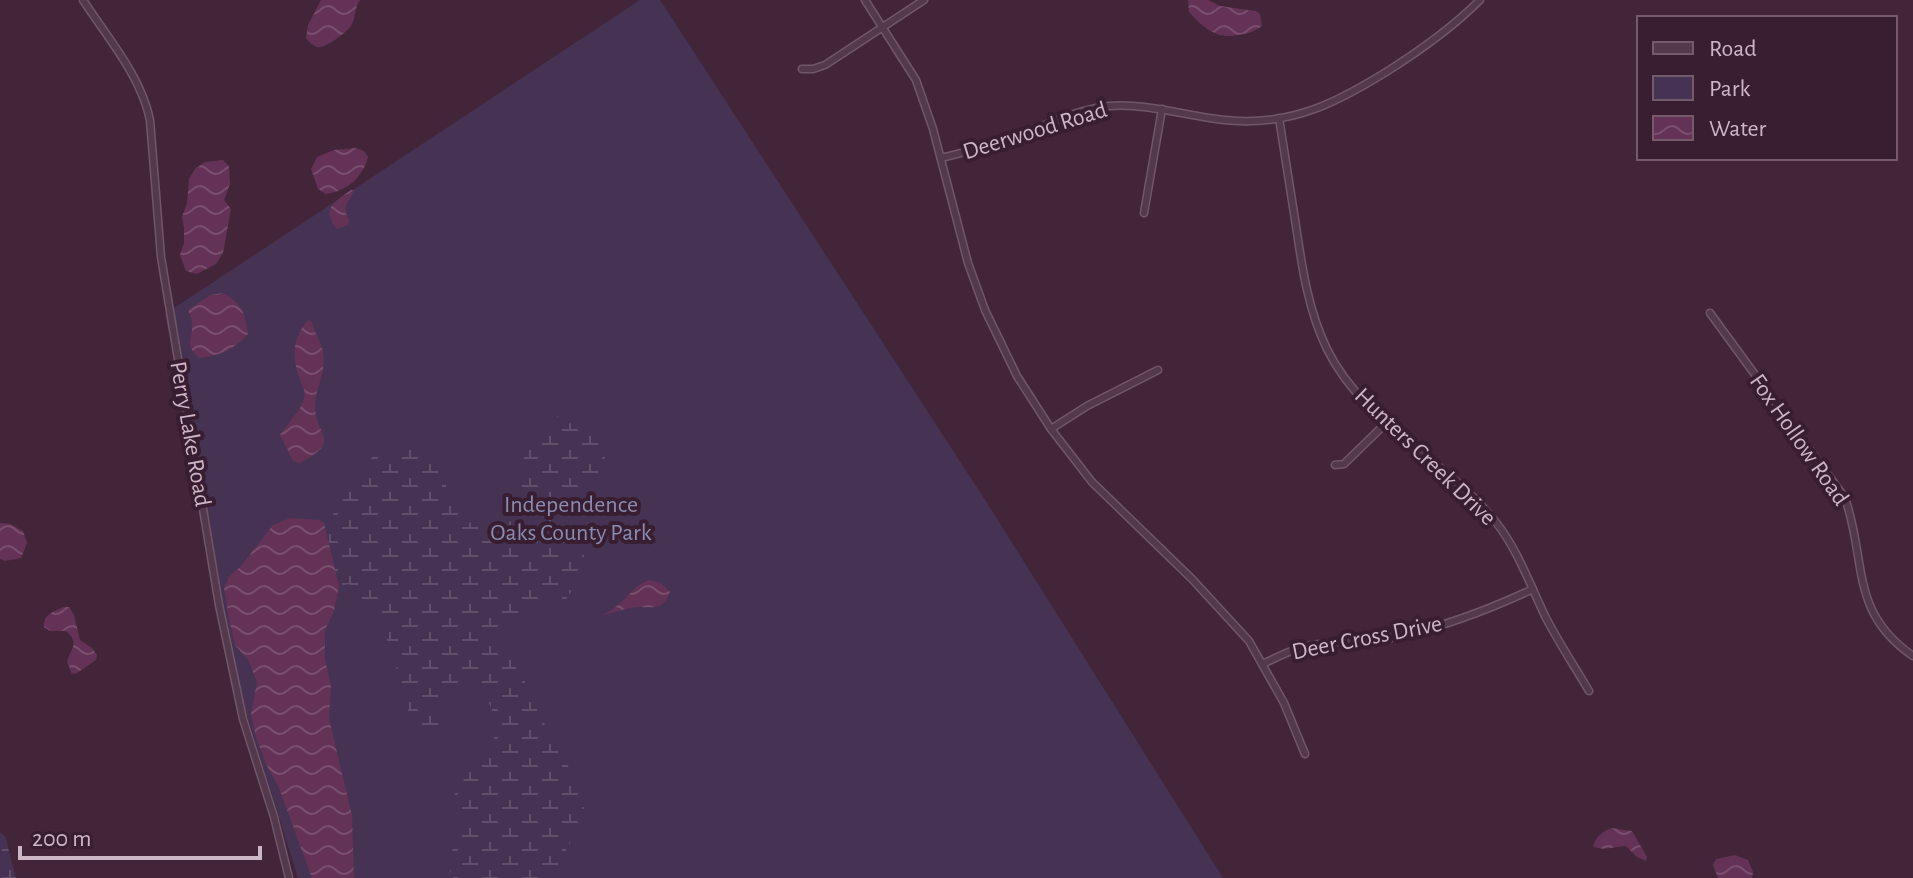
<svg xmlns="http://www.w3.org/2000/svg" width="1913" height="878" viewBox="0 0 1913 878" font-family="'Alegreya Sans',sans-serif">
  <style>
    .green { fill: #463353 }
    .wetland { fill: url(#wetland-marsh) }
    .water { fill: url(#water-waves) }
    .lines { fill: none; stroke-linecap: round; stroke-linejoin: round }
    .street-casing { stroke: #705768; stroke-width: 9 }
    .street { stroke: #53394b; stroke-width: 6 }
    .labels { text-anchor: middle; dominant-baseline: central; stroke-width: 8; stroke-linejoin: round; paint-order: stroke }
    .street-label { font-size: 24px; fill: #cdb6c5; stroke: #381e30 }
    .park-label { font-size: 24px; fill: #898cb2; stroke: #381e30 }
  </style>
  <defs>
    <pattern id="wetland-marsh" width="20" height="14" patternUnits="userSpaceOnUse" patternTransform="scale(2)"><rect width="20" height="14" fill="#463353"/><path d="M1 5h8M5 5V1M11 12h8M15 12V8" fill="none" stroke="#604e6a"/></pattern>
    <pattern id="water-waves" width="16" height="10" patternUnits="userSpaceOnUse" patternTransform="scale(2)"><rect width="16" height="10" fill="#643256"/><path d="M0 5q4-4 8 0t8 0" fill="none" stroke="#794d6d"/></pattern>
  </defs>
  <rect width="100%" height="100%" fill="#43253a"/>
  <polygon class="green" points="640,0 660,0 987,503 1223,878 298,878 240,693 165,314"/>
  <g class="wetland">
    <path d="M558,416L604,443L608,452L600,468V480L583,528L585,553L575,586L566,599L557,604L543,602L531,604L519,614L502,635L501,645L538,702L537,712L552,736L559,752L570,769L584,808L578,828L551,878H453L450,870L453,844L461,821L454,795C458,788 463,781 468,774C477,763 489,752 494,738C499,723 488,686 469,686C455,687 446,696 436,704L439,719L444,731L438,740L431,741C424,734 415,727 411,717C400,695 399,669 390,646C384,631 361,594 349,584L339,586L324,523L331,517L371,458L390,447L431,445L442,452C442,482 449,510 476,527L485,524L501,529L512,520L514,504L510,491L530,444L540,429Z"/>
    <polygon points="0,833 5,836 16,878 0,878"/>
  </g>
  <g class="water">
    <path d="M321,0H360C354,8 356,18 351,26C346,33 325,49 317,47C312,45 309,42 306,38L308,25Z"/>
    <path d="M1188,0H1208L1220,6L1256,11L1260,14L1262,26C1254,32 1247,34 1238,35C1216,40 1203,27 1189,12Z"/>
    <path d="M356,148L364,151L368,157C363,177 347,191 326,194L318,189L311,169L317,157L334,150Z"/>
    <polygon points="223,160 229,166 230,184 224,200 231,209 223,253 216,264 197,274 186,271 180,255 184,243 184,227 182,217 187,203 189,179 195,169 205,162"/>
    <path d="M351,190H354C349,204 341,204 349,220L348,225L337,229C321,208 334,202 351,190Z"/>
    <path d="M223,293C242,304 245,312 248,334C235,349 219,356 199,358C184,344 193,341 192,324C192,319 190,315 188,310L211,295Z"/>
    <path d="M308,320L312,322C314,333 321,341 323,352C327,371 315,388 315,407C316,437 343,440 300,463L293,461L280,435C287,424 301,411 304,398C306,390 302,386 300,380C292,358 292,338 308,320Z"/>
    <polygon points="290,518 319,520 324,523 339,586 334,611 325,630 325,659 331,686 329,719 352,815 354,878 312,878 279,788 266,764 256,737 251,714 257,682 249,661 235,645 229,619 224,588 229,577 240,567 273,525"/>
    <polygon points="0,523 10,524 23,531 27,543 21,558 5,561 0,559"/>
    <path d="M650,580L661,583L670,592C661,615 649,604 630,608C621,610 612,613 603,615C608,612 614,609 619,604C629,596 637,583 650,580Z"/>
    <path d="M63,607H69L74,615L80,640L92,648L97,655L96,660L77,673L72,674L67,662C71,648 80,643 66,631H50L44,627C43,614 54,612 63,607Z"/>
    <path d="M1612,828L1632,831L1647,857L1646,861L1637,857L1626,846C1615,846 1603,852 1593,846C1597,836 1602,831 1612,828Z"/>
    <polygon points="1735,855 1748,860 1753,872 1752,878 1718,878 1713,865 1716,859"/>
  </g>
  <g class="lines">
    <g class="street-casing">
      <g id="street">
        <path d="M83,0C107,37 141,76 150,120L161,257L219,605L243,719L274,817L289,878"/>
        <polyline points="865,0 916,80 933,129 968,263 985,310 1017,376 1051,429 1092,482 1192,579 1249,641 1284,703 1305,754"/>
        <polyline points="802,69 813,69 825,65 924,0"/>
        <path d="M1279,118C1285,154 1290,190 1296,226C1302,267 1308,310 1327,349C1363,423 1445,459 1495,521C1517,548 1531,587 1546,618C1559,643 1575,667 1589,691"/>
        <path d="M941,158C962,153 984,147 1005,140C1040,129 1072,110 1109,106C1148,103 1186,116 1224,120C1292,127 1339,102 1394,67C1425,47 1454,26 1480,0"/>
        <polyline points="1144,213 1162,109"/>
        <path d="M1710,313L1845,498C1867,561 1849,612 1913,656"/>
        <polyline points="1051,429 1087,406 1158,370"/>
        <polyline points="1335,465 1344,464 1386,423"/>
        <path d="M1263,664C1277,657 1292,649 1308,646C1338,639 1369,643 1400,636C1446,626 1490,609 1533,589"/>
      </g>
    </g>
    <use href="#street" class="street"/>
  </g>
  <g class="labels">
    <g class="street-label">
      <text transform="translate(1035 131) rotate(-17)">Deerwood Road</text>
      <text transform="translate(190 434) rotate(80)">Perry Lake Road</text>
      <text transform="translate(1799 440) rotate(55)">Fox Hollow Road</text>
      <text transform="translate(1425 457) rotate(44)">Hunters Creek Drive</text>
      <text transform="translate(1367 638) rotate(-11)">Deer Cross Drive</text>
    </g>
    <g class="park-label">
      <text x="571" y="505">Independence<tspan x="571" dy="28">Oaks County Park</tspan></text>
    </g>
  </g>
  <rect x="1637" y="16" width="260" height="144" fill="#381e30" stroke="#745b6c" stroke-width="2"/>
  <rect x="1653" y="42" width="40" height="12" fill="#53394b" stroke="#745b6c" stroke-width="2"/>
  <text x="1709" y="56" font-size="24" fill="#cdb6c5">Road</text>
  <rect x="1653" y="76" width="40" height="24" fill="#463353" stroke="#745b6c" stroke-width="2"/>
  <text x="1709" y="96" font-size="24" fill="#cdb6c5">Park</text>
  <rect x="1653" y="116" width="40" height="24" fill="url(#water-waves)" stroke="#745b6c" stroke-width="2"/>
  <text x="1709" y="136" font-size="24" fill="#cdb6c5">Water</text>
  <path d="M20 846v12h240v-12" fill="none" stroke="#cdb6c5" stroke-width="4"/>
  <text x="32" y="846" font-size="24" fill="#cdb6c5" stroke="#381e30" stroke-width="6" paint-order="stroke">200 m</text>
</svg>
